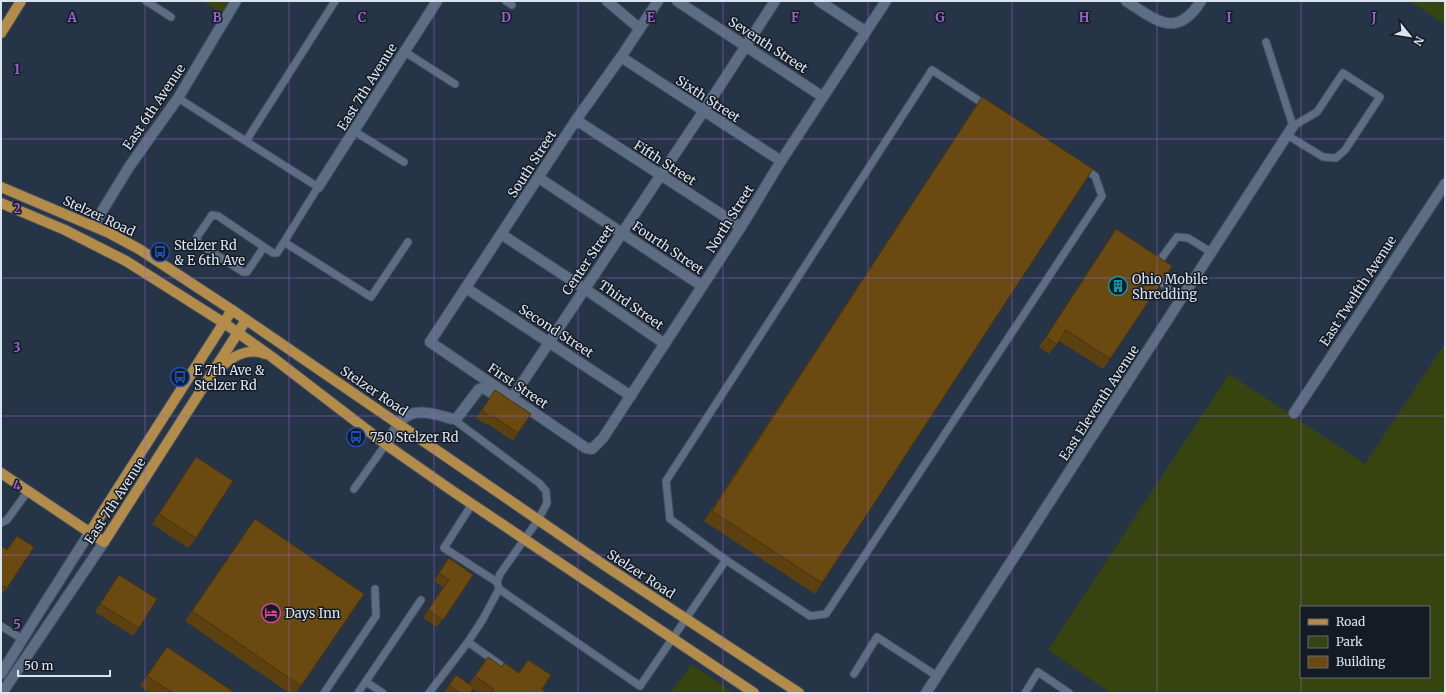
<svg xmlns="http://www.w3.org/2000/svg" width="1446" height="694" viewBox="0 0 1446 694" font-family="Merriweather,serif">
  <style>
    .green { fill: #384410; fill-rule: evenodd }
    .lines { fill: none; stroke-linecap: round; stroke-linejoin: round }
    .service-casing { stroke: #434f60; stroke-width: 9 }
    .minor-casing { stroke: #434f60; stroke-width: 12 }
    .tertiary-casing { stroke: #434f60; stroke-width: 12 }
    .primary-casing { stroke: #434f60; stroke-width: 12 }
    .service { stroke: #5d6d83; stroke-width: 7 }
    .minor { stroke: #5d6d83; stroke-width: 10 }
    .tertiary { stroke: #5d6d83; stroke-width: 10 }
    .primary { stroke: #b48c49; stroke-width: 10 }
    .wall { fill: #5c400f }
    .building { fill: #6b4a11; stroke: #4b340c }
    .grid { fill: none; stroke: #9863ce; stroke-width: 1; stroke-opacity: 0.55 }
    .labels { text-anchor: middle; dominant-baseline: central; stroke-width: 3; stroke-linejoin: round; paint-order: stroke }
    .street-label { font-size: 13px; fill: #dae3f0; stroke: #151b24 }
    .poi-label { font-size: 13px; fill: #dae3f0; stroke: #151b24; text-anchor: start }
    .grid-label { font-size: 13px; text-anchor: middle; font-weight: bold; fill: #9863ce; stroke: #151b24; stroke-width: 3; stroke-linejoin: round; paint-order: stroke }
  </style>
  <rect width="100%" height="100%" fill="#263447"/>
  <g class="green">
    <polygon points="202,1 232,1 223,15"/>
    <polygon points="1409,1 1445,1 1445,24"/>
    <path d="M1445,344V693H1111L1048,650L1229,374L1365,464ZM1301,607H1429V677H1301Z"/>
    <polygon points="692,665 734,693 670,693"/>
  </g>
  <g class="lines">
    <g class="service-casing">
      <g id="service">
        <polyline points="146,1 171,17"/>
        <polyline points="506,1 512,5"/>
        <polyline points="1266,42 1293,126 1317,112 1343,73 1380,97 1345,150 1336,158 1323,157 1287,135"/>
        <polyline points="405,52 455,84"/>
        <polyline points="178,98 318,187 284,242 371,297 408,242"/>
        <polyline points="354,131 404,162"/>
        <polyline points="246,141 335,1"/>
        <polyline points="264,247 247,272 243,272 198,243 197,237 212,215 218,216 273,253 277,253 284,242"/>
        <path d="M1181,299C1145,272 1154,269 1177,237L1188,238L1211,252"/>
        <polyline points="453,419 539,483 546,491 547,503 538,520 500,574 497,582 499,589 640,686 726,560 670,519 666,481 932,70 987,106"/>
        <polyline points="354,489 386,444"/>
        <polyline points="472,504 444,548 497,582"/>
        <polyline points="1,523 7,520 28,491"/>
        <polyline points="726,560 810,616 826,614 1102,196 1095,176 1083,168"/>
        <polyline points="499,589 483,619 468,642 509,671"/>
        <polyline points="1,626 22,639"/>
        <polyline points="854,674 877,637 937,676"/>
        <polyline points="366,682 383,693"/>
        <polyline points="324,693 376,616 375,589"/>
        <polyline points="358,693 421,600"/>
        <polyline points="429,693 468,642"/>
        <polyline points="1025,693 1038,672 1069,693"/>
      </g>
    </g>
    <g class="minor-casing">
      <g id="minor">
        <polyline points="607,1 639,28"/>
        <polyline points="658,1 621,57 576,120 430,342 586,448 592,449 603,438 741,227 781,161 886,1"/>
        <polyline points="677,1 823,97"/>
        <polyline points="819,1 865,31"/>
        <path d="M1126,1C1156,20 1176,40 1201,1"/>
        <polyline points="621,57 781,161"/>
        <polyline points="576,120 741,227"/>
        <polyline points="539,178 702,286"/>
        <polyline points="318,187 437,1"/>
        <polyline points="93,226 129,167 178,98 236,1"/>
        <polyline points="501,234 585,289 665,344"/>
        <polyline points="466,288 631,396"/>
        <polyline points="1294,413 1445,184"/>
        <path d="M386,444C391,436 396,427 402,420C415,406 437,415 453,419L457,418L479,389L483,388L506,401H510L703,112L775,1"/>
        <polyline points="926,693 1293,126"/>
      </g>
    </g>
    <g class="tertiary-casing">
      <g id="tertiary">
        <polyline points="1,674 38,614 90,532"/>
        <polyline points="2,693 104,542"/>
      </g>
    </g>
    <g class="primary-casing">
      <g id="primary">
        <polyline points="1,33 21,1"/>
        <polyline points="1,187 109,233 139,249 232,310 607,567 799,693"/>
        <polyline points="1,203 65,230 126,261 224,323 272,357 388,446 451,490 754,693"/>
        <path d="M219,369C231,357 248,347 265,354"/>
        <polyline points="1,473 104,542 246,320"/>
        <polyline points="90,532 232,310"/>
      </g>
    </g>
    <use href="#service" class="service"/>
    <use href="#minor" class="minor"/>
    <use href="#tertiary" class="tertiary"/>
    <use href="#primary" class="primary"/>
  </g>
  <g class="wall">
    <polygon points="982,97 822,583 815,594 704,521"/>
    <polygon points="1116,229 1110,359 1103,369 1059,341 1049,354 1039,347"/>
    <polygon points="495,390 531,414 513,441 488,424 487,425 476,418"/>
    <polygon points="196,457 196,538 188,548 152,524"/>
    <polygon points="255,519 364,594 296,693 289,693 185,621"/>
    <polygon points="17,536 7,588 1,596 1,546 7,550"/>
    <polygon points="449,558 473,575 437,627 423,618 443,587 434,581"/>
    <polygon points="119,575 139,628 133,636 95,612"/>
    <polygon points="167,647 235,693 150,693 140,686"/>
    <polygon points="488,657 502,667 547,693 478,693 473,689 470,693 449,693 445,691 456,675 469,684"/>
  </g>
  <g class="building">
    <polygon points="982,97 1093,169 822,583 712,511"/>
    <polygon points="1116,229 1172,266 1110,359 1066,330 1057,344 1046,337"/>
    <polygon points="495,390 531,414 518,433 493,416 492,418 482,410"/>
    <polygon points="196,457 233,481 196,538 159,514"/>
    <polygon points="255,519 364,594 301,686 192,611"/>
    <polygon points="17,536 34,547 7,588 1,585 1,546 7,550"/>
    <polygon points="449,558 473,575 443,620 428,610 449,580 439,573"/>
    <polygon points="119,575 157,599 139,628 100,604"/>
    <polygon points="167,647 235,693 173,693 147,676"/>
    <polygon points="488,657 502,667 504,663 519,673 528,660 551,675 542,689 547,693 491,693 494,689 475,676"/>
    <polygon points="456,675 474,688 470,693 460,693 449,685"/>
  </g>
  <path class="grid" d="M145,1V693M289,1V693M434,1V693M578,1V693M723,1V693M868,1V693M1012,1V693M1157,1V693M1301,1V607M1,139H1445M1,278H1445M1,416H1445M1,555H1445M1301,677V693"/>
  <defs>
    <g id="bus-ring" transform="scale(1)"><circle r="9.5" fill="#151b24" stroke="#1a4fb4" stroke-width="1.5"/><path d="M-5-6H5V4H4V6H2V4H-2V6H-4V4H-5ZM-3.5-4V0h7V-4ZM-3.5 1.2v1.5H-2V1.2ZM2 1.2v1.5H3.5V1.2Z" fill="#1a4fb4"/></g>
    <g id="building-ring" transform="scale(1)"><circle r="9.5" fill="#151b24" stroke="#0f9aa8" stroke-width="1.5"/><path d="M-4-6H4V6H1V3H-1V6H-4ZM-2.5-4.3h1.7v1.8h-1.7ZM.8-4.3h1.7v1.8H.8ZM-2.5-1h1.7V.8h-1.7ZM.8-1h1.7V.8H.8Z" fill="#0f9aa8"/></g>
    <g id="hotel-ring" transform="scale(1)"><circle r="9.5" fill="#151b24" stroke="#d1479c" stroke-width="1.5"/><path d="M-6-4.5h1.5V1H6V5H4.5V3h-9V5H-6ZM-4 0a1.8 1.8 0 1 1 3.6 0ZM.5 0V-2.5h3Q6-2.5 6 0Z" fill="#d1479c"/></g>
  </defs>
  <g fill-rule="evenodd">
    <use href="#bus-ring" x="160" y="252"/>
    <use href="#building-ring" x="1118" y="286"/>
    <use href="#bus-ring" x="180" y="377"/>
    <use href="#bus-ring" x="356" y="437"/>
    <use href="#hotel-ring" x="271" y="613"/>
  </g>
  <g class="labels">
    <g class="street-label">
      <text transform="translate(768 45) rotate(33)">Seventh Street</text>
      <text transform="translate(367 87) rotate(-58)">East 7th Avenue</text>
      <text transform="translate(708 99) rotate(33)">Sixth Street</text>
      <text transform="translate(154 107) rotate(-56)">East 6th Avenue</text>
      <text transform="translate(665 163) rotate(33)">Fifth Street</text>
      <text transform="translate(532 164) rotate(-57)">South Street</text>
      <text transform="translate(99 216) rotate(25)">Stelzer Road</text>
      <text transform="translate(730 219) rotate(-58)">North Street</text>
      <text transform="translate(668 248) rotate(34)">Fourth Street</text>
      <text transform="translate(588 260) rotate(-56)">Center Street</text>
      <text transform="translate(1358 291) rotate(-57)">East Twelfth Avenue</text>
      <text transform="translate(631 305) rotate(35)">Third Street</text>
      <text transform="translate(556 331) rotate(33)">Second Street</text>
      <text transform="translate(518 386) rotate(34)">First Street</text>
      <text transform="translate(374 391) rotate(34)">Stelzer Road</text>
      <text transform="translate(1099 403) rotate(-57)">East Eleventh Avenue</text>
      <text transform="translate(115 501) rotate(-57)">East 7th Avenue</text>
      <text transform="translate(641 574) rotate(33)">Stelzer Road</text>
    </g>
    <g class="poi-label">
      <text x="174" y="245">Stelzer Rd<tspan x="174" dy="15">&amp; E 6th Ave</tspan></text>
      <text x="1132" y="279">Ohio Mobile<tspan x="1132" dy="15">Shredding</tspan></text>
      <text x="194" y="370">E 7th Ave &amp;<tspan x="194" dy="15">Stelzer Rd</tspan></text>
      <text x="370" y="437">750 Stelzer Rd</text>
      <text x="285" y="613">Days Inn</text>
    </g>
  </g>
  <g class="grid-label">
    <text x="72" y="22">A</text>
    <text x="217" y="22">B</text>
    <text x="362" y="22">C</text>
    <text x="506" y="22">D</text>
    <text x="651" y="22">E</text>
    <text x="795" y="22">F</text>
    <text x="940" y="22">G</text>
    <text x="1084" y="22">H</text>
    <text x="1229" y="22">I</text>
    <text x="1374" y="22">J</text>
    <text x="17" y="74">1</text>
    <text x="17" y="213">2</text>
    <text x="17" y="352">3</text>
    <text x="17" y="490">4</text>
    <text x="17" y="629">5</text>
  </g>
  <rect width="1446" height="694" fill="none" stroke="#dae3f0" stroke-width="4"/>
  <rect x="1300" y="606" width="130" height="72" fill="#151b24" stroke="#646b76"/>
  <rect x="1308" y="619" width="20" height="6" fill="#b48c49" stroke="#646b76"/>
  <text x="1336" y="626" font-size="12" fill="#dae3f0">Road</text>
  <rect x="1308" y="636" width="20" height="12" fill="#384410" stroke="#646b76"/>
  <text x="1336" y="646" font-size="12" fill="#dae3f0">Park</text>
  <rect x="1308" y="656" width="20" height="12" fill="#6b4a11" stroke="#646b76"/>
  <text x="1336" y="666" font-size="12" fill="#dae3f0">Building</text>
  <g transform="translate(1410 36) rotate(120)" stroke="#151b24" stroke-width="3" paint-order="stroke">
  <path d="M0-3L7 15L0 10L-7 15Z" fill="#dae3f0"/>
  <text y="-6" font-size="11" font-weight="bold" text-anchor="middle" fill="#dae3f0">N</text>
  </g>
  <path d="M18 670v6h92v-6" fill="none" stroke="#dae3f0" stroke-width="2"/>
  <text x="24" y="670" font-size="12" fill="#dae3f0" stroke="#151b24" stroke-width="3" paint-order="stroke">50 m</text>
</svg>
